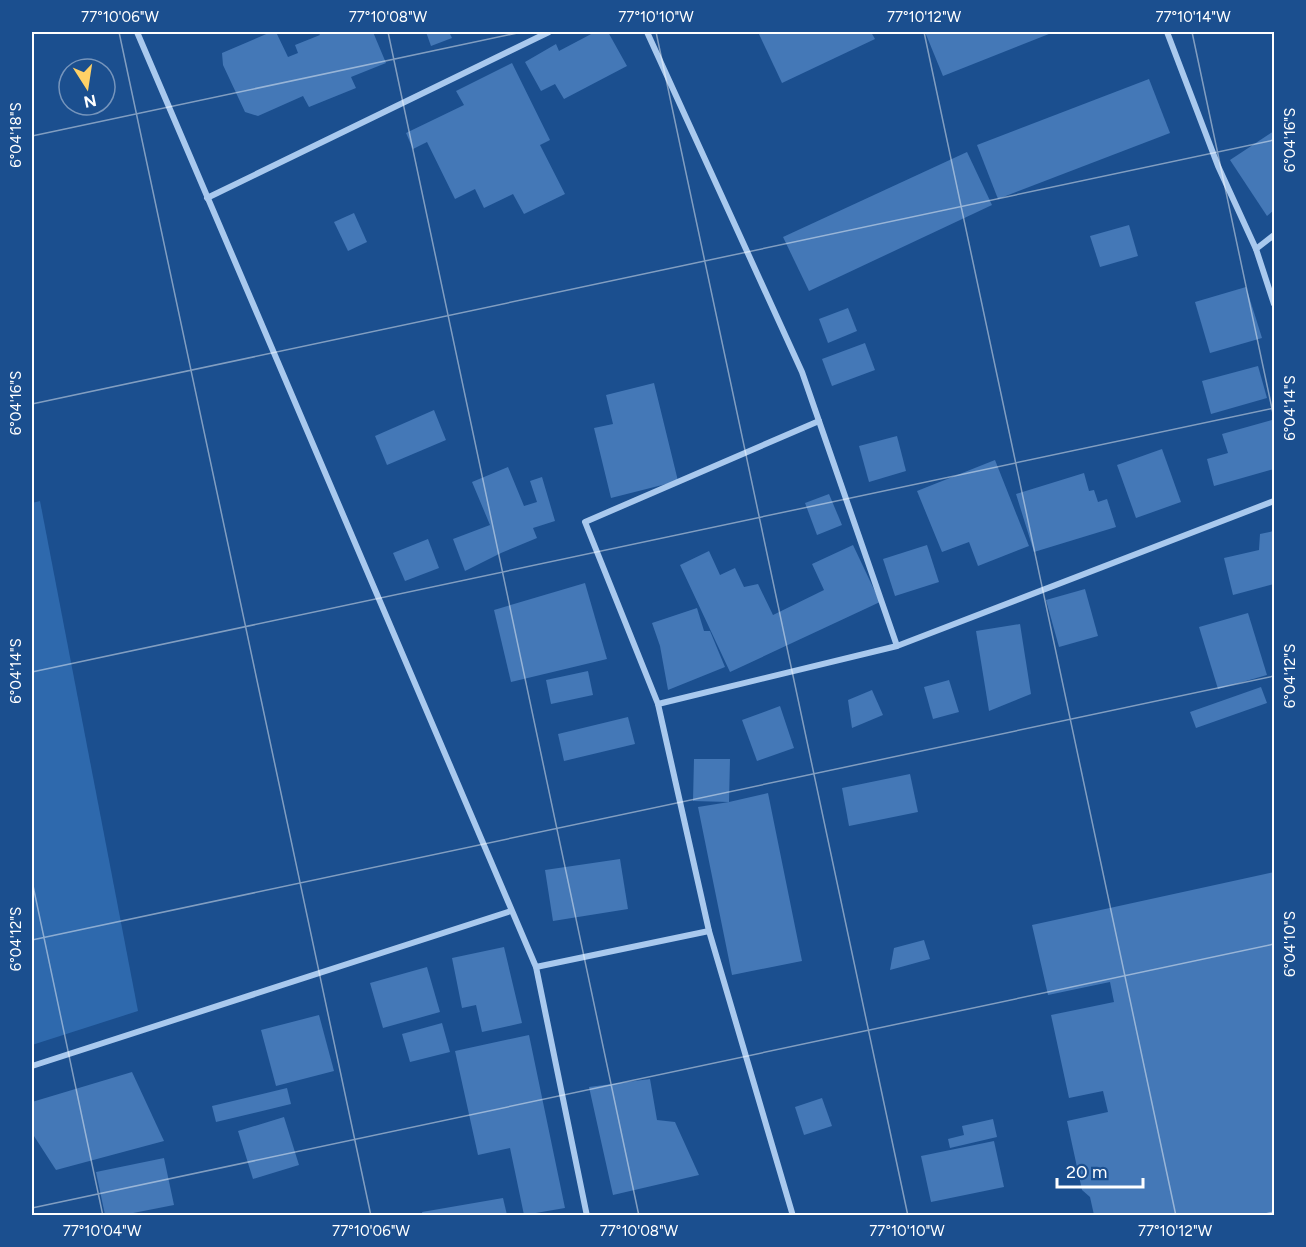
<svg xmlns="http://www.w3.org/2000/svg" width="1306" height="1247" viewBox="0 0 1306 1247" font-family="Figtree,sans-serif">
  <style>
    .green { fill: #2e69ad }
    .building { fill: #4478b7 }
    .lines { fill: none; stroke-linecap: round; stroke-linejoin: round }
    .street { stroke: #a9c9ee; stroke-width: 6 }
    .ticks { fill: none; stroke: #fff; stroke-width: 1.5; stroke-opacity: 0.45 }
    .neatline { fill: none; stroke: #fff; stroke-width: 2 }
    .ticks-label { font-size: 15px; text-anchor: middle; fill: #fff }
  </style>
  <rect width="100%" height="100%" fill="#1b4f8f"/>
  <polygon class="green" points="40,501 138,1011 32,1045 32,503"/>
  <g class="building">
    <polygon points="271,32 276,32 288,57 298,53 295,45 320,35 318,32 373,32 386,63 351,77 356,88 309,107 303,96 258,116 245,112 223,65 222,53"/>
    <polygon points="426,32 449,32 452,38 431,46"/>
    <polygon points="595,32 608,32 627,66 564,99 555,84 541,91 525,62 556,44 559,51"/>
    <polygon points="758,32 871,32 875,39 782,83"/>
    <polygon points="925,32 1054,32 943,76"/>
    <polygon points="512,63 550,140 540,145 565,194 524,214 513,194 484,208 475,189 455,199 427,142 413,149 406,133 464,105 456,91"/>
    <polygon points="1149,79 1170,133 998,199 977,145"/>
    <polygon points="1274,131 1274,210 1267,216 1230,160"/>
    <polygon points="967,152 992,205 809,291 783,237"/>
    <polygon points="354,213 367,242 348,251 334,222"/>
    <polygon points="1129,225 1138,256 1100,267 1090,236"/>
    <polygon points="1246,287 1262,338 1210,353 1195,302"/>
    <polygon points="848,308 857,331 828,343 819,319"/>
    <polygon points="865,343 875,370 832,386 822,359"/>
    <polygon points="1258,366 1267,398 1211,414 1202,381"/>
    <polygon points="654,383 678,481 611,498 594,428 613,424 606,395"/>
    <polygon points="434,410 446,440 387,465 375,436"/>
    <polygon points="1272,420 1274,430 1274,469 1214,486 1207,459 1228,453 1222,434"/>
    <polygon points="897,436 906,471 869,482 859,446"/>
    <polygon points="1162,449 1181,502 1136,518 1117,465"/>
    <polygon points="995,460 1029,546 978,566 969,542 942,552 917,491"/>
    <polygon points="508,467 524,506 537,502 530,481 542,477 555,521 533,528 537,538 501,553 465,571 453,539 490,525 472,482"/>
    <polygon points="1084,473 1089,491 1094,490 1098,502 1107,499 1116,527 1034,552 1016,494"/>
    <polygon points="829,494 842,525 817,535 805,503"/>
    <polygon points="1274,531 1274,584 1233,595 1224,558 1259,550 1260,534"/>
    <polygon points="428,539 439,568 405,581 393,553"/>
    <polygon points="853,545 880,602 730,672 680,565 709,551 720,575 735,568 744,587 758,584 773,615 824,590 812,564"/>
    <polygon points="927,545 939,582 895,596 883,559"/>
    <polygon points="585,583 607,659 511,682 494,610"/>
    <polygon points="1085,589 1098,636 1059,647 1046,600"/>
    <polygon points="697,608 704,631 710,631 725,667 668,690 660,646 652,623"/>
    <polygon points="1248,613 1267,675 1218,689 1199,627"/>
    <polygon points="1020,624 1031,694 989,711 976,631"/>
    <polygon points="588,671 593,695 551,704 546,680"/>
    <polygon points="949,680 959,712 933,719 924,687"/>
    <polygon points="1261,687 1267,703 1196,728 1190,712"/>
    <polygon points="872,690 883,715 852,728 848,700"/>
    <polygon points="780,706 794,748 757,761 742,720"/>
    <polygon points="628,717 635,744 564,761 558,734"/>
    <polygon points="694,759 730,759 729,802 768,793 802,961 732,975 698,807 729,802 693,801"/>
    <polygon points="910,774 918,812 849,826 842,788"/>
    <polygon points="620,859 628,909 553,921 545,870"/>
    <polygon points="1274,872 1274,1215 1094,1215 1090,1197 1082,1190 1067,1121 1108,1112 1103,1091 1069,1098 1051,1015 1114,1002 1110,982 1048,995 1032,925"/>
    <polygon points="924,940 930,959 890,970 894,948"/>
    <polygon points="504,947 522,1023 482,1032 476,1005 462,1008 452,958"/>
    <polygon points="427,967 440,1012 383,1028 370,983"/>
    <polygon points="319,1015 334,1071 276,1086 261,1030"/>
    <polygon points="442,1023 450,1052 410,1062 402,1034"/>
    <polygon points="529,1035 565,1208 524,1215 510,1148 478,1155 455,1051"/>
    <polygon points="132,1072 164,1141 56,1170 32,1133 32,1102"/>
    <polygon points="650,1079 657,1120 675,1122 699,1175 613,1195 589,1087"/>
    <polygon points="287,1088 291,1104 216,1122 212,1106"/>
    <polygon points="822,1098 832,1126 804,1135 795,1107"/>
    <polygon points="284,1117 299,1165 253,1179 238,1131"/>
    <polygon points="993,1119 997,1137 950,1148 948,1139 964,1135 962,1126"/>
    <polygon points="994,1141 1004,1187 931,1202 921,1156"/>
    <polygon points="164,1158 174,1205 123,1215 105,1215 96,1172"/>
    <polygon points="503,1198 507,1215 423,1215 422,1212"/>
  </g>
  <g class="lines">
    <g class="street">
      <polyline points="137,32 536,967 587,1216"/>
      <polyline points="647,32 802,372 897,646"/>
      <polyline points="1167,32 1218,166 1256,249 1274,304"/>
      <polyline points="207,198 549,32"/>
      <polyline points="1256,249 1274,235"/>
      <polyline points="658,704 897,646 1274,501"/>
      <polyline points="536,967 709,931"/>
      <polyline points="32,1066 511,911"/>
      <polyline points="793,1216 709,931 658,704 585,522 819,421"/>
    </g>
  </g>
  <path class="ticks" d="M119,32L371,1216M388,32L639,1216M656,32L908,1216M924,32L1176,1216M1192,32L1274,418M32,136L522,32M32,404L1274,140M32,672L1274,408M32,881L103,1216M32,940L1274,676M32,1208L1274,944M1256,1216L1274,1212"/>
  <rect width="1306" height="1247" fill="none" stroke="#1b4f8f" stroke-width="66"/>
  <g transform="translate(87 87) rotate(168)"><circle r="28" fill="#1b4f8f" stroke="#7695bc" stroke-width="1.5"/>
  <path d="M0-4.5L10 22L0 15L-10 22Z" fill="#ffd166"/>
  <text y="-9" font-size="16" font-weight="bold" text-anchor="middle" fill="#ffffff">N</text>
  </g>
  <path d="M1057 1178v9h86v-9" fill="none" stroke="#ffffff" stroke-width="3"/>
  <text x="1066" y="1178" font-size="18" fill="#ffffff" stroke="#1b4f8f" stroke-width="4.5" paint-order="stroke">20 m</text>
  <rect x="33" y="33" width="1240" height="1181" class="neatline"/>
  <g class="ticks-label">
    <text x="120" y="22">77°10'06"W</text>
    <text x="388" y="22">77°10'08"W</text>
    <text x="656" y="22">77°10'10"W</text>
    <text x="924" y="22">77°10'12"W</text>
    <text x="1193" y="22">77°10'14"W</text>
    <text transform="translate(16 135) rotate(-90)" y="5">6°04'18"S</text>
    <text transform="translate(1290 140) rotate(-90)" y="5">6°04'16"S</text>
    <text transform="translate(16 403) rotate(-90)" y="5">6°04'16"S</text>
    <text transform="translate(1290 408) rotate(-90)" y="5">6°04'14"S</text>
    <text transform="translate(16 671) rotate(-90)" y="5">6°04'14"S</text>
    <text transform="translate(1290 676) rotate(-90)" y="5">6°04'12"S</text>
    <text transform="translate(16 939) rotate(-90)" y="5">6°04'12"S</text>
    <text transform="translate(1290 944) rotate(-90)" y="5">6°04'10"S</text>
    <text x="102" y="1236">77°10'04"W</text>
    <text x="371" y="1236">77°10'06"W</text>
    <text x="639" y="1236">77°10'08"W</text>
    <text x="907" y="1236">77°10'10"W</text>
    <text x="1175" y="1236">77°10'12"W</text>
  </g>
</svg>
